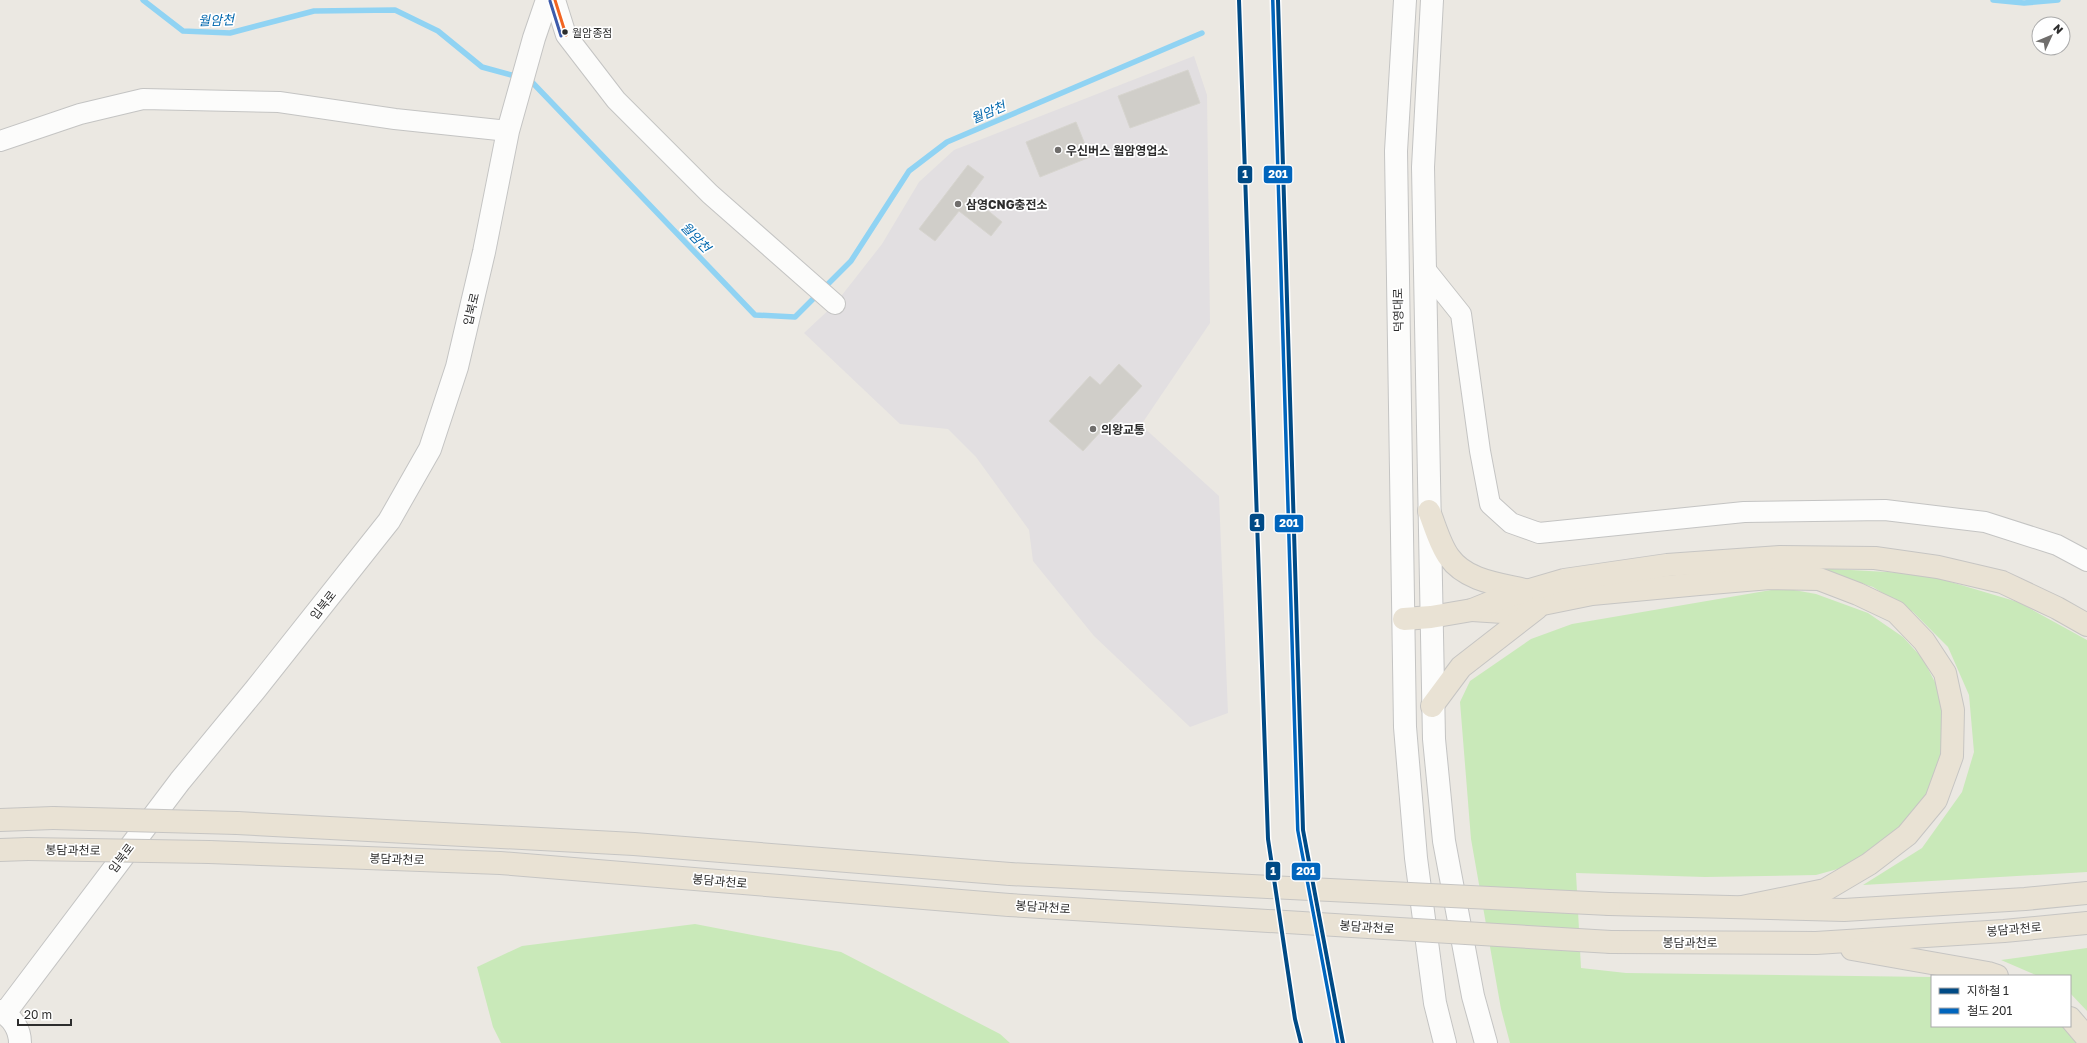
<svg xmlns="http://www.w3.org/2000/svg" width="2087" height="1043" viewBox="0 0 2087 1043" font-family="'Golos Text','Noto Sans KR',sans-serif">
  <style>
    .industrial { fill: #e2dfe1 }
    .green { fill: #c9e9b9 }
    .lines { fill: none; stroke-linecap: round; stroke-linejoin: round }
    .stream { stroke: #90d3f3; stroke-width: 5.5 }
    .building { fill: #d0cec9; stroke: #d6d4ce }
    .minor-casing { stroke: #c4c4c3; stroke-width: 22 }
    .tertiary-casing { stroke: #c4c4c3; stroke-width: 24 }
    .trunk-casing { stroke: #c6c5c3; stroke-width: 24 }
    .minor { stroke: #fcfcfb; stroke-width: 20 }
    .tertiary { stroke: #fcfcfb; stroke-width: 22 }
    .trunk { stroke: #e9e2d4; stroke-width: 22 }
    .trunk-bridge-casing { stroke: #c6c5c3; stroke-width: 24; stroke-linecap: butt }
    .trunk-bridge { stroke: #e9e2d4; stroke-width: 22 }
    .bus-1-casing { stroke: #fff; stroke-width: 6 }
    .bus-2-casing { stroke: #fff; stroke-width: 6 }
    .bus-1 { stroke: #f26522; stroke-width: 3 }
    .bus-2 { stroke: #3d5bab; stroke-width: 3 }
    .rail-1-casing { stroke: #fff; stroke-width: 7 }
    .rail-1 { stroke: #0065bd; stroke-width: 4 }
    .metro-1-casing { stroke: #fff; stroke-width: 7 }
    .metro-1 { stroke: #004a85; stroke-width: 4 }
    .bus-dot { fill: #2d2d2d; stroke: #fff; stroke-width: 1.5 }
    .poi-dot { fill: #706e6c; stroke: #fff; stroke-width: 1.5 }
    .labels { text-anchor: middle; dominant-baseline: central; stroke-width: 3.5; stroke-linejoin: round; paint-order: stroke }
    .bus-label { font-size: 11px; fill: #2d2d2d; stroke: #fff; text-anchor: start }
    .poi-label { font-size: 12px; font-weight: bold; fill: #2d2d2d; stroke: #fff; text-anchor: start }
    .street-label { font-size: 12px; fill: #2d2d2d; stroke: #fff }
    .water-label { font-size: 13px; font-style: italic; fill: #0167ad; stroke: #fff }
    .line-badge { stroke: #fff; stroke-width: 1.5 }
    .badge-label { font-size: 11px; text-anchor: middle; font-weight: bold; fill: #fff }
  </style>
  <rect width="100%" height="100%" fill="#ebe8e2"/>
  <polygon class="industrial" points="1194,56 1207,95 1210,323 1141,425 1219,496 1228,713 1190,727 1094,636 1033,561 1029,530 976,457 948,429 900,424 804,333 835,304 882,244 919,182 954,150"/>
  <g class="green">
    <polygon points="1814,568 1924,574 2018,602 2087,640 2087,872 1863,885 1922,848 1962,792 1974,752 1969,695 1948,647 1913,612 1873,587"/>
    <polygon points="1783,588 1816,594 1868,613 1903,637 1923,659 1937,686 1947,738 1943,765 1918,811 1863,862 1816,875 1705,877 1576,873 1581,968 1626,973 1932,977 1932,1026 2062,1026 2078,1043 1510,1043 1501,1009 1471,839 1460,702 1470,681 1531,639 1572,624"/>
    <polygon points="695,924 841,952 1000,1034 1010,1043 501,1043 493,1027 477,967 522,946"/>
    <polygon points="2087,948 2087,1011 2070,993 2070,976 2038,976 2001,960"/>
  </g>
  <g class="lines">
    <g class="stream">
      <polyline points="143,0 183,31 230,33 314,11 395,10 438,31 482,67 519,77"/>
      <polyline points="1993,0 2024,3 2058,0"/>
      <polyline points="527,80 530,80 755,315 795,317 851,261 909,171 947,142 1202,33"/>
    </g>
  </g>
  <g class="building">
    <polygon points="1188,70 1200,103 1130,128 1118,96"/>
    <polygon points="1076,122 1090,157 1040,177 1026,142"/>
    <polygon points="968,165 984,177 970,196 1002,222 991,236 959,211 935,241 919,229"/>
    <polygon points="1119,364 1142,386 1083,451 1049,421 1090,376 1100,385"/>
  </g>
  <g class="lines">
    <g class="minor-casing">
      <g id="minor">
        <polyline points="555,0 566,35 616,100 710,194 835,304"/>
        <polyline points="0,141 80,114 143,99 279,102 395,119 508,131"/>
        <polyline points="1425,269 1461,314 1480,451 1490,504 1511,523 1539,533 1744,512 1885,510 1985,522 2057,545 2087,561"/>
      </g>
    </g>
    <g class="tertiary-casing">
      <g id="tertiary">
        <polyline points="1405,0 1396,151 1405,727 1416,858 1435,1003 1445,1043"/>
        <polyline points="1432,0 1423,167 1434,739 1444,841 1473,996 1486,1043"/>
        <path d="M0,1011C12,1017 20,1029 20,1043"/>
        <polyline points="5,1013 180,781 255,690 389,521 430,449 457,367 484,252 508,131 534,38 547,0"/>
      </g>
    </g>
    <g class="trunk-casing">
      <g id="trunk">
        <path d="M1429,511C1435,526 1440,545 1449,557C1466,581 1499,584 1525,590"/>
        <polyline points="1472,610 1503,612 1592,594 1699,584 1770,578 1819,579 1858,594 1896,612 1924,641 1945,673 1953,710 1952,756 1936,800 1907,835 1869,864 1825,890 1742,907"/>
        <polyline points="1404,619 1431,617 1472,610 1499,599 1564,580 1667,565 1780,557 1875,558 1938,567 2002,582 2057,608 2087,625"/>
        <polyline points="1432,706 1461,667 1537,608"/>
        <polyline points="0,820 53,818"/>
        <polyline points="237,823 634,844 1010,874"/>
        <polyline points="0,850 28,849"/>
        <polyline points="209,852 500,863 1009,905"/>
        <polyline points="1609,904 1844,910 2025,899 2087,893"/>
        <polyline points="1611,942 1816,943 2004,931 2087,923"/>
        <polyline points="1852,949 1988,973 1997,976"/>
        <polyline points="2070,1018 2087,1038"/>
      </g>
    </g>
    <use href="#minor" class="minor"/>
    <use href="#tertiary" class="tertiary"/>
    <use href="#trunk" class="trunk"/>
    <g class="trunk-bridge-casing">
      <g id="trunk-bridge">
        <polyline points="53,818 237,823"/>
        <polyline points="28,849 209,852"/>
        <polyline points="1010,874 1609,904"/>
        <polyline points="1009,905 1611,942"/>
      </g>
    </g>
    <use href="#trunk-bridge" class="trunk-bridge"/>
    <g class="bus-1-casing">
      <polyline id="bus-1" points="555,0 566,35"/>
    </g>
    <g class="bus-2-casing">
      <polyline id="bus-2" points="550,1 561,36"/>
    </g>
    <use href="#bus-1" class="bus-1"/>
    <use href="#bus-2" class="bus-2"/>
    <g class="rail-1-casing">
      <polyline id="rail-1" points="1273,0 1298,830 1338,1043"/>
    </g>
    <use href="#rail-1" class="rail-1"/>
    <g class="metro-1-casing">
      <g id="metro-1">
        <polyline points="1239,0 1268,839 1295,1019 1301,1043"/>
        <polyline points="1278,0 1303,830 1343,1043"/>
      </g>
    </g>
    <use href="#metro-1" class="metro-1"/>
  </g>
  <circle class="bus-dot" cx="565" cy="32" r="3.5"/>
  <g class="poi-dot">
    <circle cx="1058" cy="150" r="4"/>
    <circle cx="958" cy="204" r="4"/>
    <circle cx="1093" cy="429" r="4"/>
  </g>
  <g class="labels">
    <g class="bus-label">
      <text x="572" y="32">월암종점</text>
    </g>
    <g class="poi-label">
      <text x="1066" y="150">우신버스 월암영업소</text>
      <text x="966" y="204">삼영CNG충전소</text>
      <text x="1101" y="429">의왕교통</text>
    </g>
    <g class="street-label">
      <text transform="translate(471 309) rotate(-77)">입북로</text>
      <text transform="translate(1398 310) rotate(-91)">덕영대로</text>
      <text transform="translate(323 605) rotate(-52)">입북로</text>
      <text transform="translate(73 850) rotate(1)">봉담과천로</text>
      <text transform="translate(121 858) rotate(-53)">입북로</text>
      <text transform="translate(397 859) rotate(2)">봉담과천로</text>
      <text transform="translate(720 881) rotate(5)">봉담과천로</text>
      <text transform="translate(1043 907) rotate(4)">봉담과천로</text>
      <text transform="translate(1367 927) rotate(4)">봉담과천로</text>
      <text transform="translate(2014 929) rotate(-5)">봉담과천로</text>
      <text x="1690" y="942">봉담과천로</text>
    </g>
    <g class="water-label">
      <text transform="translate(216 20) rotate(-2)">월암천</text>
      <text transform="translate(988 112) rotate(-23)">월암천</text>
      <text transform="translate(696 237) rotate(46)">월암천</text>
    </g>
  </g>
  <g class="line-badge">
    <rect x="1237" y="165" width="16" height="19" rx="4" fill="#004a85"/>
    <rect x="1263" y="165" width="30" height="19" rx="4" fill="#0065bd"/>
    <rect x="1249" y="513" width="16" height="19" rx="4" fill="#004a85"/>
    <rect x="1274" y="514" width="30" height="19" rx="4" fill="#0065bd"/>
    <rect x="1265" y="861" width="16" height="20" rx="4" fill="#004a85"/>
    <rect x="1291" y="862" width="30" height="19" rx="4" fill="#0065bd"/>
  </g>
  <g class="badge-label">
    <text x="1245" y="178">1</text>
    <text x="1278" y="178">201</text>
    <text x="1257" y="527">1</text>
    <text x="1289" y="527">201</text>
    <text x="1273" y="875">1</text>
    <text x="1306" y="875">201</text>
  </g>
  <rect x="1931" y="975" width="140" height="52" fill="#ffffff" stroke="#ababab"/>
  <rect x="1939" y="988" width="20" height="6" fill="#004a85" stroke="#ababab"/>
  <text x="1967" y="995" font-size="12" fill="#2d2d2d">지하철 1</text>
  <rect x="1939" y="1008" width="20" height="6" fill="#0065bd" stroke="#ababab"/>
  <text x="1967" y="1015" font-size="12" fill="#2d2d2d">철도 201</text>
  <g transform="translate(2051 36) rotate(46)"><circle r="19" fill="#ffffff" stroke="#ababab"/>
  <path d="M0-3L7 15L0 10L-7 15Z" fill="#706e6c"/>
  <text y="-6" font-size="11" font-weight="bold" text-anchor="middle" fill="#2d2d2d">N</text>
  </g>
  <path d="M18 1019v6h53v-6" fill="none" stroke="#2d2d2d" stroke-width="2"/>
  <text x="24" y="1019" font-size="12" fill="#2d2d2d" stroke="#ffffff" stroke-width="3" paint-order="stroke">20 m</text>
</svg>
